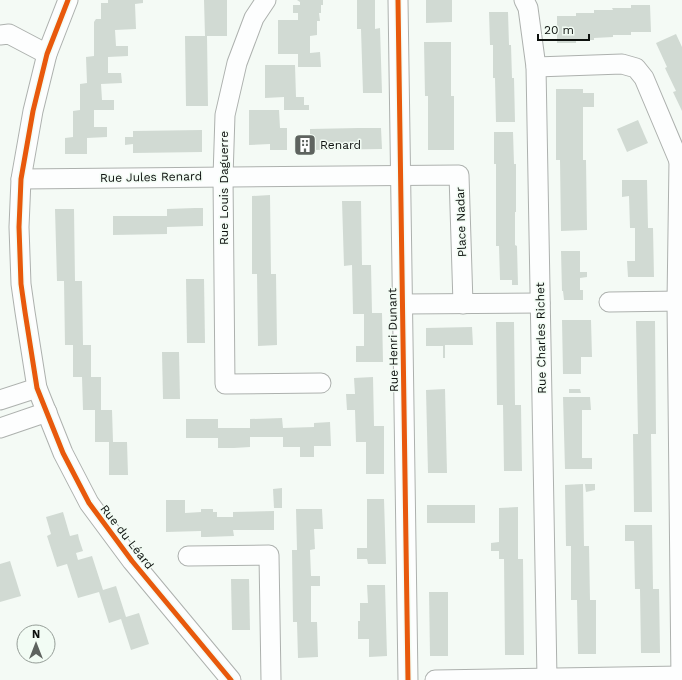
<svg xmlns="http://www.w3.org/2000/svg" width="682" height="680" viewBox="0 0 682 680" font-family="'Work Sans',sans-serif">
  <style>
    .building { fill: #d1dad3 }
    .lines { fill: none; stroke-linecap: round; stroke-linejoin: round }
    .street-casing { stroke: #adb1ae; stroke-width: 21 }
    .street { stroke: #fdfefe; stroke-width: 19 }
    .cycleway-casing { stroke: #f2fcf4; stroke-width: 8 }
    .cycleway { stroke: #e8590c; stroke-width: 5 }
    .labels { text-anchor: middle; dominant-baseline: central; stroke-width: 3; stroke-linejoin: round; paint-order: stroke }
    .poi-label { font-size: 12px; fill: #0d110e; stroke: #f2fcf4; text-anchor: start }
    .street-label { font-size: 12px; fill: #0d110e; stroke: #f2fcf4 }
  </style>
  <rect width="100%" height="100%" fill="#f4faf5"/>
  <g class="building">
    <polygon points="108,0 143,0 143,3 135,4 136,29 115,30 116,46 128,46 128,56 108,57 108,73 121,73 122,83 101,84 102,100 114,100 114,110 94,110 94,127 107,127 107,137 87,138 87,154 65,154 65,138 73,137 73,111 80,110 80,84 87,83 86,57 94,56 94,22 96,19 101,19 101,3 108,3"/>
    <polygon points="204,0 227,0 227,36 207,36 208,106 186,106 185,36 205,36"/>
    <polygon points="297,0 323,0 323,5 321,5 321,13 319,13 320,21 317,21 317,35 310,36 310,53 320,52 321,67 298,67 298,54 278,54 278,20 298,20 298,13 293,13 293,5 300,5 300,2"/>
    <polygon points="357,0 375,0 375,29 380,28 382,93 363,93 361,29 357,29"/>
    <polygon points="426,0 452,0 452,22 426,23"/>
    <polygon points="631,5 650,5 651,32 631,32 631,35 613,35 613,37 594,38 594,40 576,40 576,43 557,43 557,16 576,16 576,13 594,13 594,10 613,10 612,8 631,8"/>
    <polygon points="489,12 508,12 509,45 511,45 512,78 514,78 515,122 496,122 495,78 493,78 493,45 490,45"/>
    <polygon points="676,34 682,47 682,111 673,92 676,91 665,68 667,67 656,43"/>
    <polygon points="424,42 451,42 451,96 454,96 454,150 428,150 428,96 425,96"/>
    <polygon points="265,65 295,65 296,97 304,97 304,105 309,105 309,110 284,110 284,97 265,98"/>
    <polygon points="556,89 583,89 583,93 594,93 594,107 583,107 583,160 586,160 587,230 561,231 560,160 556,160"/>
    <polygon points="249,110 279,110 280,128 287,128 287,150 270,150 270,144 249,145"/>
    <polygon points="638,120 648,143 627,152 617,129"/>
    <polygon points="358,128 381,128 382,149 310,150 311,151 299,151 299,140 310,140 310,129"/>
    <polygon points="202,130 202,152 133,153 133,144 125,145 125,137 133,137 133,131"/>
    <polygon points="494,132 513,132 514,164 516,164 516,212 515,212 515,245 517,246 518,285 512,285 512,280 500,280 499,246 496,246 496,164 494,164"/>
    <polygon points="622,180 647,180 648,228 653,228 654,277 628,277 627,261 635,261 635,228 630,228 629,196 622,197"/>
    <polygon points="270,195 271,274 276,274 277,345 258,346 257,274 252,274 252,196"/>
    <polygon points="342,201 361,201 362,265 371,265 372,313 382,313 383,362 356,362 356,346 364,346 364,314 353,314 352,265 344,266"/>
    <polygon points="195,208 203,208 203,226 167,227 167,234 113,235 113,216 167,216 167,209"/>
    <polygon points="55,209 74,209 75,281 82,281 83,345 91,345 91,377 101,377 101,410 112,410 113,442 127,442 128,475 109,475 109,442 95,442 95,410 83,410 82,377 73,377 73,345 65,345 64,281 57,281"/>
    <polygon points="561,251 580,251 580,272 587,272 587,277 580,278 580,290 583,290 583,300 564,300 563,291 562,291"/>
    <polygon points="186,279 204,279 205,343 187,343"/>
    <polygon points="562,320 591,320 592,357 581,357 581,374 563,374"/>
    <polygon points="636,321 655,321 656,434 651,434 652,512 634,512 633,434 638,434"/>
    <polygon points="496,322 514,322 515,405 521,405 522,471 504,471 503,405 497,405"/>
    <polygon points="472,327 473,345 445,345 445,358 443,358 443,346 426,346 426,328"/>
    <polygon points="162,352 179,352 180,399 163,399"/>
    <polygon points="373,377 374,426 384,426 384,474 366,474 366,442 356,442 355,410 347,410 346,394 355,394 354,378"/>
    <polygon points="445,389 447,473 428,473 426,390"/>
    <polygon points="569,389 580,389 581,393 569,393"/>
    <polygon points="563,397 590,397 591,410 582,410 582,458 592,458 592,469 565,469"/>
    <polygon points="282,418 283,428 314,427 314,423 330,422 331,446 314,446 314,457 300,457 300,447 283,447 283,437 250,437 250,447 234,448 218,448 218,438 186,438 186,419 218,419 218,428 250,428 250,419"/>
    <polygon points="583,484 584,546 589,546 590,600 596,600 596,654 578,654 577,600 571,600 571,546 566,546 565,485"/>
    <polygon points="585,484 595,484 595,490 586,492"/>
    <polygon points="282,488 282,508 274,508 273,489"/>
    <polygon points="367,499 384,499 386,564 368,564 367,559 357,559 357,548 367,548"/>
    <polygon points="166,500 185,500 185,513 201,512 201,509 213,509 213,512 217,512 217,517 233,517 233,512 274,511 274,530 233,530 234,536 206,537 201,537 201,531 166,532"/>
    <rect x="427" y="505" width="48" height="18"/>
    <polygon points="518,507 518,559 523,559 524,655 505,655 504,559 499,559 499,551 491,551 491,543 499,542 499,508"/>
    <polygon points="296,509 322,509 323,529 314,529 315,549 310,550 311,576 320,576 320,586 311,586 311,622 317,622 318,657 298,658 297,622 293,622 292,550 297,550"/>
    <polygon points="63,512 70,536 78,534 79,539 83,551 76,553 78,560 92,556 103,590 116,586 126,617 139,613 149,644 131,650 121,619 109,623 99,592 78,598 67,564 57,567 47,536 51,534 46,517"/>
    <polygon points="625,525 652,525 653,589 659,589 660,653 641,653 640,589 635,589 634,541 625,541"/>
    <polygon points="10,561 21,596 0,602 0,564"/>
    <polygon points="231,579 249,579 250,630 232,630"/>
    <polygon points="367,585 385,585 387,656 369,657 369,639 358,639 358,621 360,621 360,603 368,603"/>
    <polygon points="429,592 448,592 448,656 430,656"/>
  </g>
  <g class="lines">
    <g class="street-casing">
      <g id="street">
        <polyline points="68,0 47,54 33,111 21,179 19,227 21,284 25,312 37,388 63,453 89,503 132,561 231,680"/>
        <polyline points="266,0 254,18 237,63 225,115 223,177 225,384 321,383"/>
        <polyline points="398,0 408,680"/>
        <polyline points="524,0 528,8 536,67 547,678"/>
        <polyline points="0,35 9,34 47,54"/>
        <polyline points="536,67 622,64 636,68 644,78 679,161"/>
        <polyline points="21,179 459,175 463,304"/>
        <polyline points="609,302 682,301"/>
        <polyline points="403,304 540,303"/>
        <polyline points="0,400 37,388"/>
        <polyline points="0,428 47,412"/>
        <polyline points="188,556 269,555 271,680"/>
        <polyline points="435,680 682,676"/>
        <polyline points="681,680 677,302 679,161 682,160"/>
      </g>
    </g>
    <use href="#street" class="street"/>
    <g class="cycleway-casing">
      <g id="cycleway">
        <polyline points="68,0 47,54 33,111 21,179 19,227 21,284 25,312 37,388 63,453 89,503 132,561 231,680"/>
        <polyline points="398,0 408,680"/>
      </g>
    </g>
    <use href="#cycleway" class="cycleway"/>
  </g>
  <defs>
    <g id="building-square" transform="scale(1.15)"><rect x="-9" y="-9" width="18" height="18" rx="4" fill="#5e635f" stroke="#f2fcf4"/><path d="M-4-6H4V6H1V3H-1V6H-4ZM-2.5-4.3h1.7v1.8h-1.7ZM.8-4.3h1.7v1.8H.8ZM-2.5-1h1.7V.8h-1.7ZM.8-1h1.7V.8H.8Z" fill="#fff"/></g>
  </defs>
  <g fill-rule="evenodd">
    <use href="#building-square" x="305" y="145"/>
  </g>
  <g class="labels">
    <g class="poi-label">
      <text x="320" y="145">Renard</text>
    </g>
    <g class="street-label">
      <text transform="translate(151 177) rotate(-1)">Rue Jules Renard</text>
      <text transform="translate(224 188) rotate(-90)">Rue Louis Daguerre</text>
      <text transform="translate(461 222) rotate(-92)">Place Nadar</text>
      <text transform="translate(541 338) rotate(-91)">Rue Charles Richet</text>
      <text transform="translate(393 340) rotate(-91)">Rue Henri Dunant</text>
      <text transform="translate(127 537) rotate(52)">Rue du Léard</text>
    </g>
  </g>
  <g transform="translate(36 644)"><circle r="19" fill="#f2fcf4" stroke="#969e98"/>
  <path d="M0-3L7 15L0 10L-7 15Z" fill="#5e635f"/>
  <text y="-6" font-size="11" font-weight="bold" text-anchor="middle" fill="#0d110e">N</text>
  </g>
  <path d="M538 34v6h51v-6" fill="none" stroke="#0d110e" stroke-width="2"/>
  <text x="544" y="34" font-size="12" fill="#0d110e" stroke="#f2fcf4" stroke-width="3" paint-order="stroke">20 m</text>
</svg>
